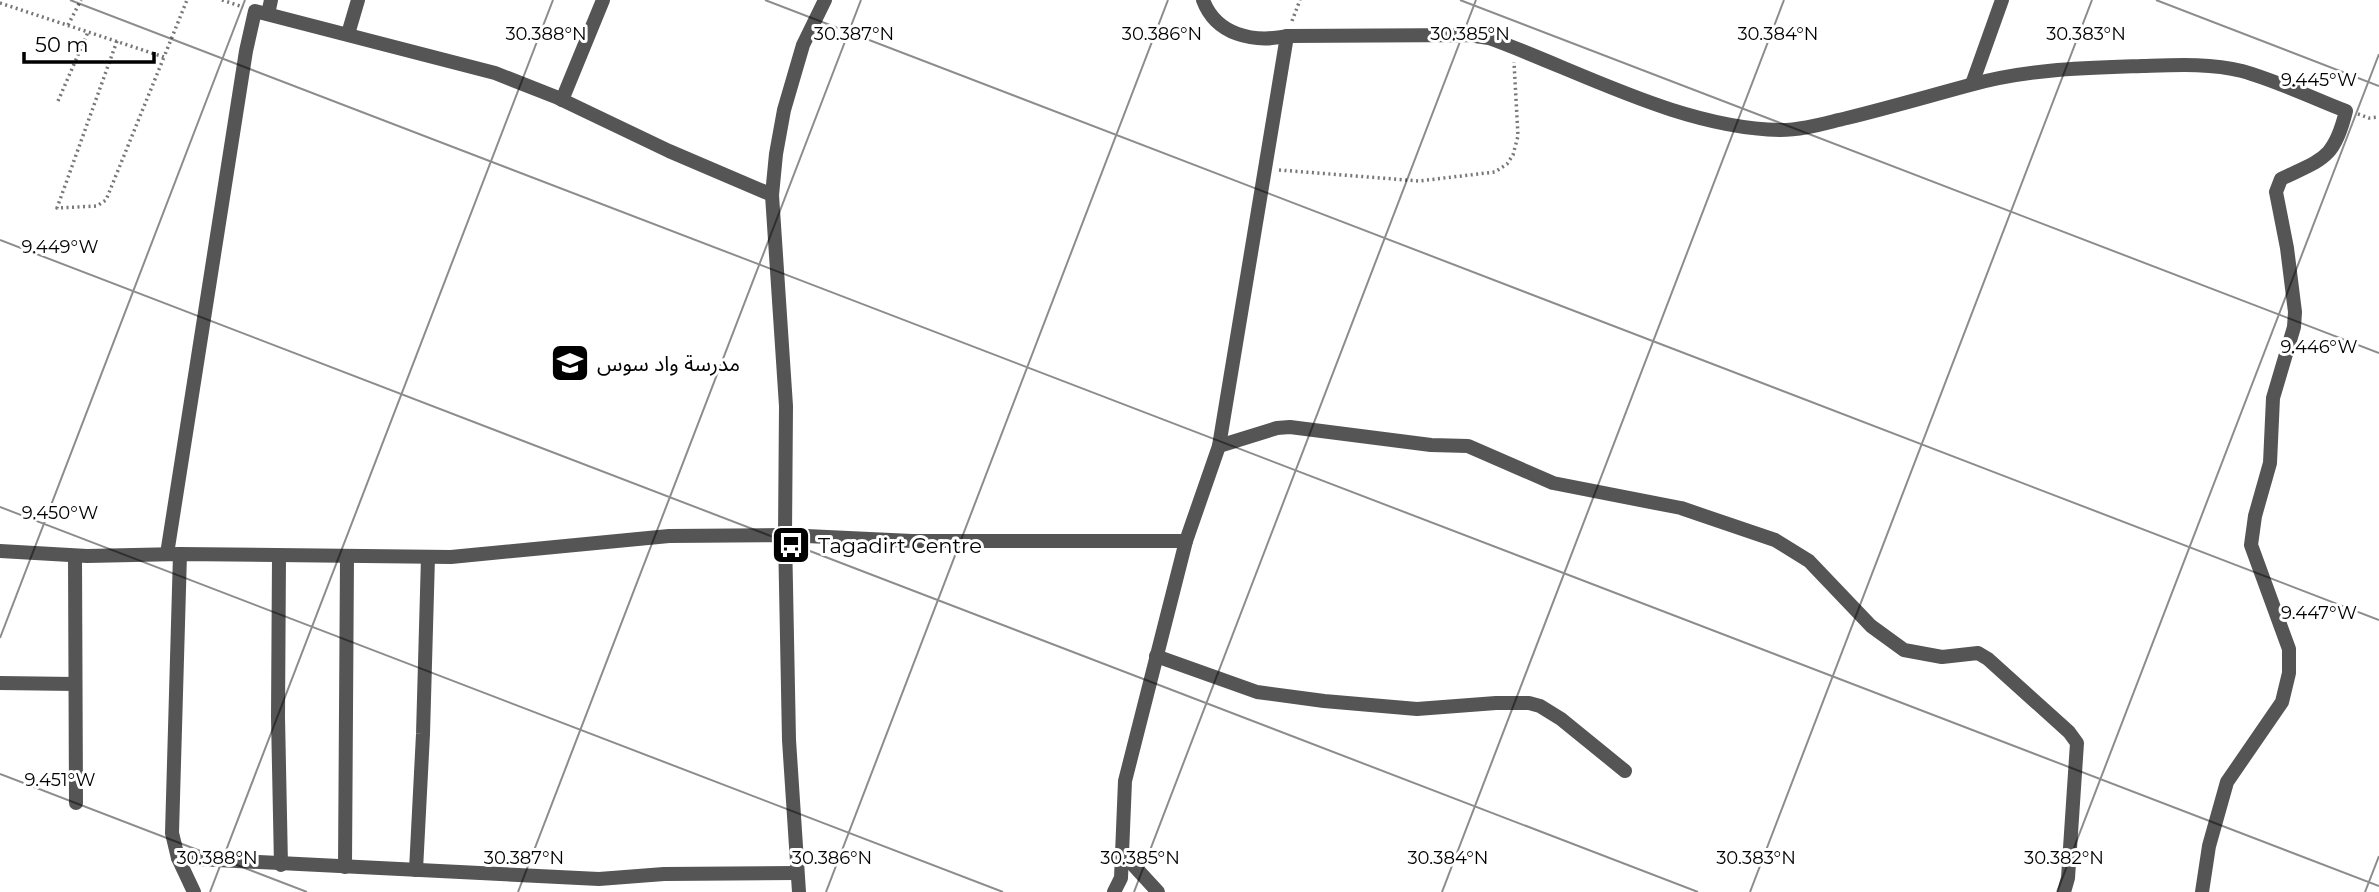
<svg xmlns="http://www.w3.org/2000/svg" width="2379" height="892" viewBox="0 0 2379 892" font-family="Montserrat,'Noto Sans Arabic',sans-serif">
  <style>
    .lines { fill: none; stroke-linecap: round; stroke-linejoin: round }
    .path { stroke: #777; stroke-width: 3.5; stroke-dasharray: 2 3.5; stroke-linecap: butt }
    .minor { stroke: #555; stroke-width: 14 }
    .tertiary { stroke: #555; stroke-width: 14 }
    .ticks { fill: none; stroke: #000; stroke-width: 2; stroke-opacity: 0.45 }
    .labels { text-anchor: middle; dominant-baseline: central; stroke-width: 6; stroke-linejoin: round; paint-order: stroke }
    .poi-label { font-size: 21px; fill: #000; stroke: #fff; text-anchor: start }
    .ticks-label { font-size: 18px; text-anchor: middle; fill: #000; stroke: #fff; stroke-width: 6; stroke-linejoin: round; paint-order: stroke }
  </style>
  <rect width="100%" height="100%" fill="#fff"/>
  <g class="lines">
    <g class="path">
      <polyline points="222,0 243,7"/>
      <polyline points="0,3 164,57 187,0"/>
      <polyline points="1292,21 1300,0"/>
      <polyline points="68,25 81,0"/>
      <polyline points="117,41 57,208 97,206 106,200 164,57"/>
      <polyline points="58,101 88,32"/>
      <polyline points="2358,114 2369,118 2379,117"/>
      <polyline points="1279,170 1419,181 1495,172 1507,164 1513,155 1518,136 1514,62"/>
    </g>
    <g class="minor">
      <path d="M1203,0C1216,35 1253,43 1287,36L1468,35L1489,38C1580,71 1681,128 1780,130C1803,130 1825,123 1847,118C1888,108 1929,96 1970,85C2027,69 2083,68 2142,66C2175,65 2210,63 2242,71C2278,81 2312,98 2346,111C2334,160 2322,159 2281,179L2276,192L2287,248L2295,312L2294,327L2273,398L2270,463L2255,516L2251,545L2289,649V673L2282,702L2227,782L2209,846L2202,892"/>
      <polyline points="268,14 271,0"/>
      <polyline points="348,34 358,0"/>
      <polyline points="1972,84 2002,0"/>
      <polyline points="562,100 603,0"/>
      <polyline points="1219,446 1287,36"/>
      <polyline points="0,551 87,556 180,554 451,557 669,536 785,535 912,541 1186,541 1219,446 1277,428 1290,427 1431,445 1468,446 1553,483 1681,508 1775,540 1809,561 1871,626 1904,650 1942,657 1978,653 1988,659 2069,732 2077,743 2068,878 2064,892"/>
      <polyline points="167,554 246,51 255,11 495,73 556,97 669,151 772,195"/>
      <polyline points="180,554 172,833 178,858 194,892"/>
      <polyline points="75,556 76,803"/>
      <polyline points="279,556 278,717 281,865"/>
      <polyline points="1156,656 1257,692 1324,701 1417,709 1496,703 1529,703 1540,706 1561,719 1625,771"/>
      <polyline points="0,683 75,684"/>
      <polyline points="1124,855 1158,892"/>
      <polyline points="178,858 599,879 664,874 797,873"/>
      <polyline points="345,867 347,556"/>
      <polyline points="416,870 423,734 428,557"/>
      <polyline points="1114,892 1121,878 1125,781 1186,541"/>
    </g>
    <polyline class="tertiary" points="799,892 789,740 785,535 786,406 772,195 776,154 784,110 803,45 825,0"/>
  </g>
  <path class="ticks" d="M70,0L2379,886M765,0L2379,620M1460,0L2379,353M2156,0L2379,86M0,240L1698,892M0,507L1003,892M0,638L245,0M0,774L307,892M210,892L553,0M518,892L861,0M826,892L1168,0M1134,892L1476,0M1442,892L1784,0M1750,892L2092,0M2057,892L2379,54M2365,892L2379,856"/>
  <defs>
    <g id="school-square" transform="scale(2.0125)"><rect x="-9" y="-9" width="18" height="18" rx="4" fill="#000" stroke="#fff"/><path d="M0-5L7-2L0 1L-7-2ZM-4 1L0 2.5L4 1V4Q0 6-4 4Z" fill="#fff"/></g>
    <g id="bus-square" transform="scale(2.0125)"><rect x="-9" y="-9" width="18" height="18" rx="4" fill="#000" stroke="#fff"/><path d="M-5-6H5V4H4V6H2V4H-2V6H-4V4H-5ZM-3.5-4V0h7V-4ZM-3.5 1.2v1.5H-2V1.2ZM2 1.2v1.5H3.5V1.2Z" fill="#fff"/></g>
  </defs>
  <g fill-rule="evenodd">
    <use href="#school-square" x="570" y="363"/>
    <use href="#bus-square" x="791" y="545"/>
  </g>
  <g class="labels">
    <g class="poi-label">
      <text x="597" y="363">مدرسة واد سوس</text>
      <text x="818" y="545">Tagadirt Centre</text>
    </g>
  </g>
  <g class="ticks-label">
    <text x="1778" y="40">30.384°N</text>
    <text x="2086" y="40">30.383°N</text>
    <text x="546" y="40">30.388°N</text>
    <text x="854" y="40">30.387°N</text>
    <text x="1162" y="40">30.386°N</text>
    <text x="1470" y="40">30.385°N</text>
    <text x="2319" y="86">9.445°W</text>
    <text x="60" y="253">9.449°W</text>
    <text x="2319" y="353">9.446°W</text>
    <text x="60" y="519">9.450°W</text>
    <text x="2319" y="619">9.447°W</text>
    <text x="60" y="786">9.451°W</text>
    <text x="217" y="864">30.388°N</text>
    <text x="524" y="864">30.387°N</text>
    <text x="832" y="864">30.386°N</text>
    <text x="1140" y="864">30.385°N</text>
    <text x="1448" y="864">30.384°N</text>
    <text x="1756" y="864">30.383°N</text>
    <text x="2064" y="864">30.382°N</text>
  </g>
  <path d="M24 52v10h130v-10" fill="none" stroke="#000000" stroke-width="3.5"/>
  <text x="35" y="52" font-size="21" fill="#000000" stroke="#ffffff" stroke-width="5" paint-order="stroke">50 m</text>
</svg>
